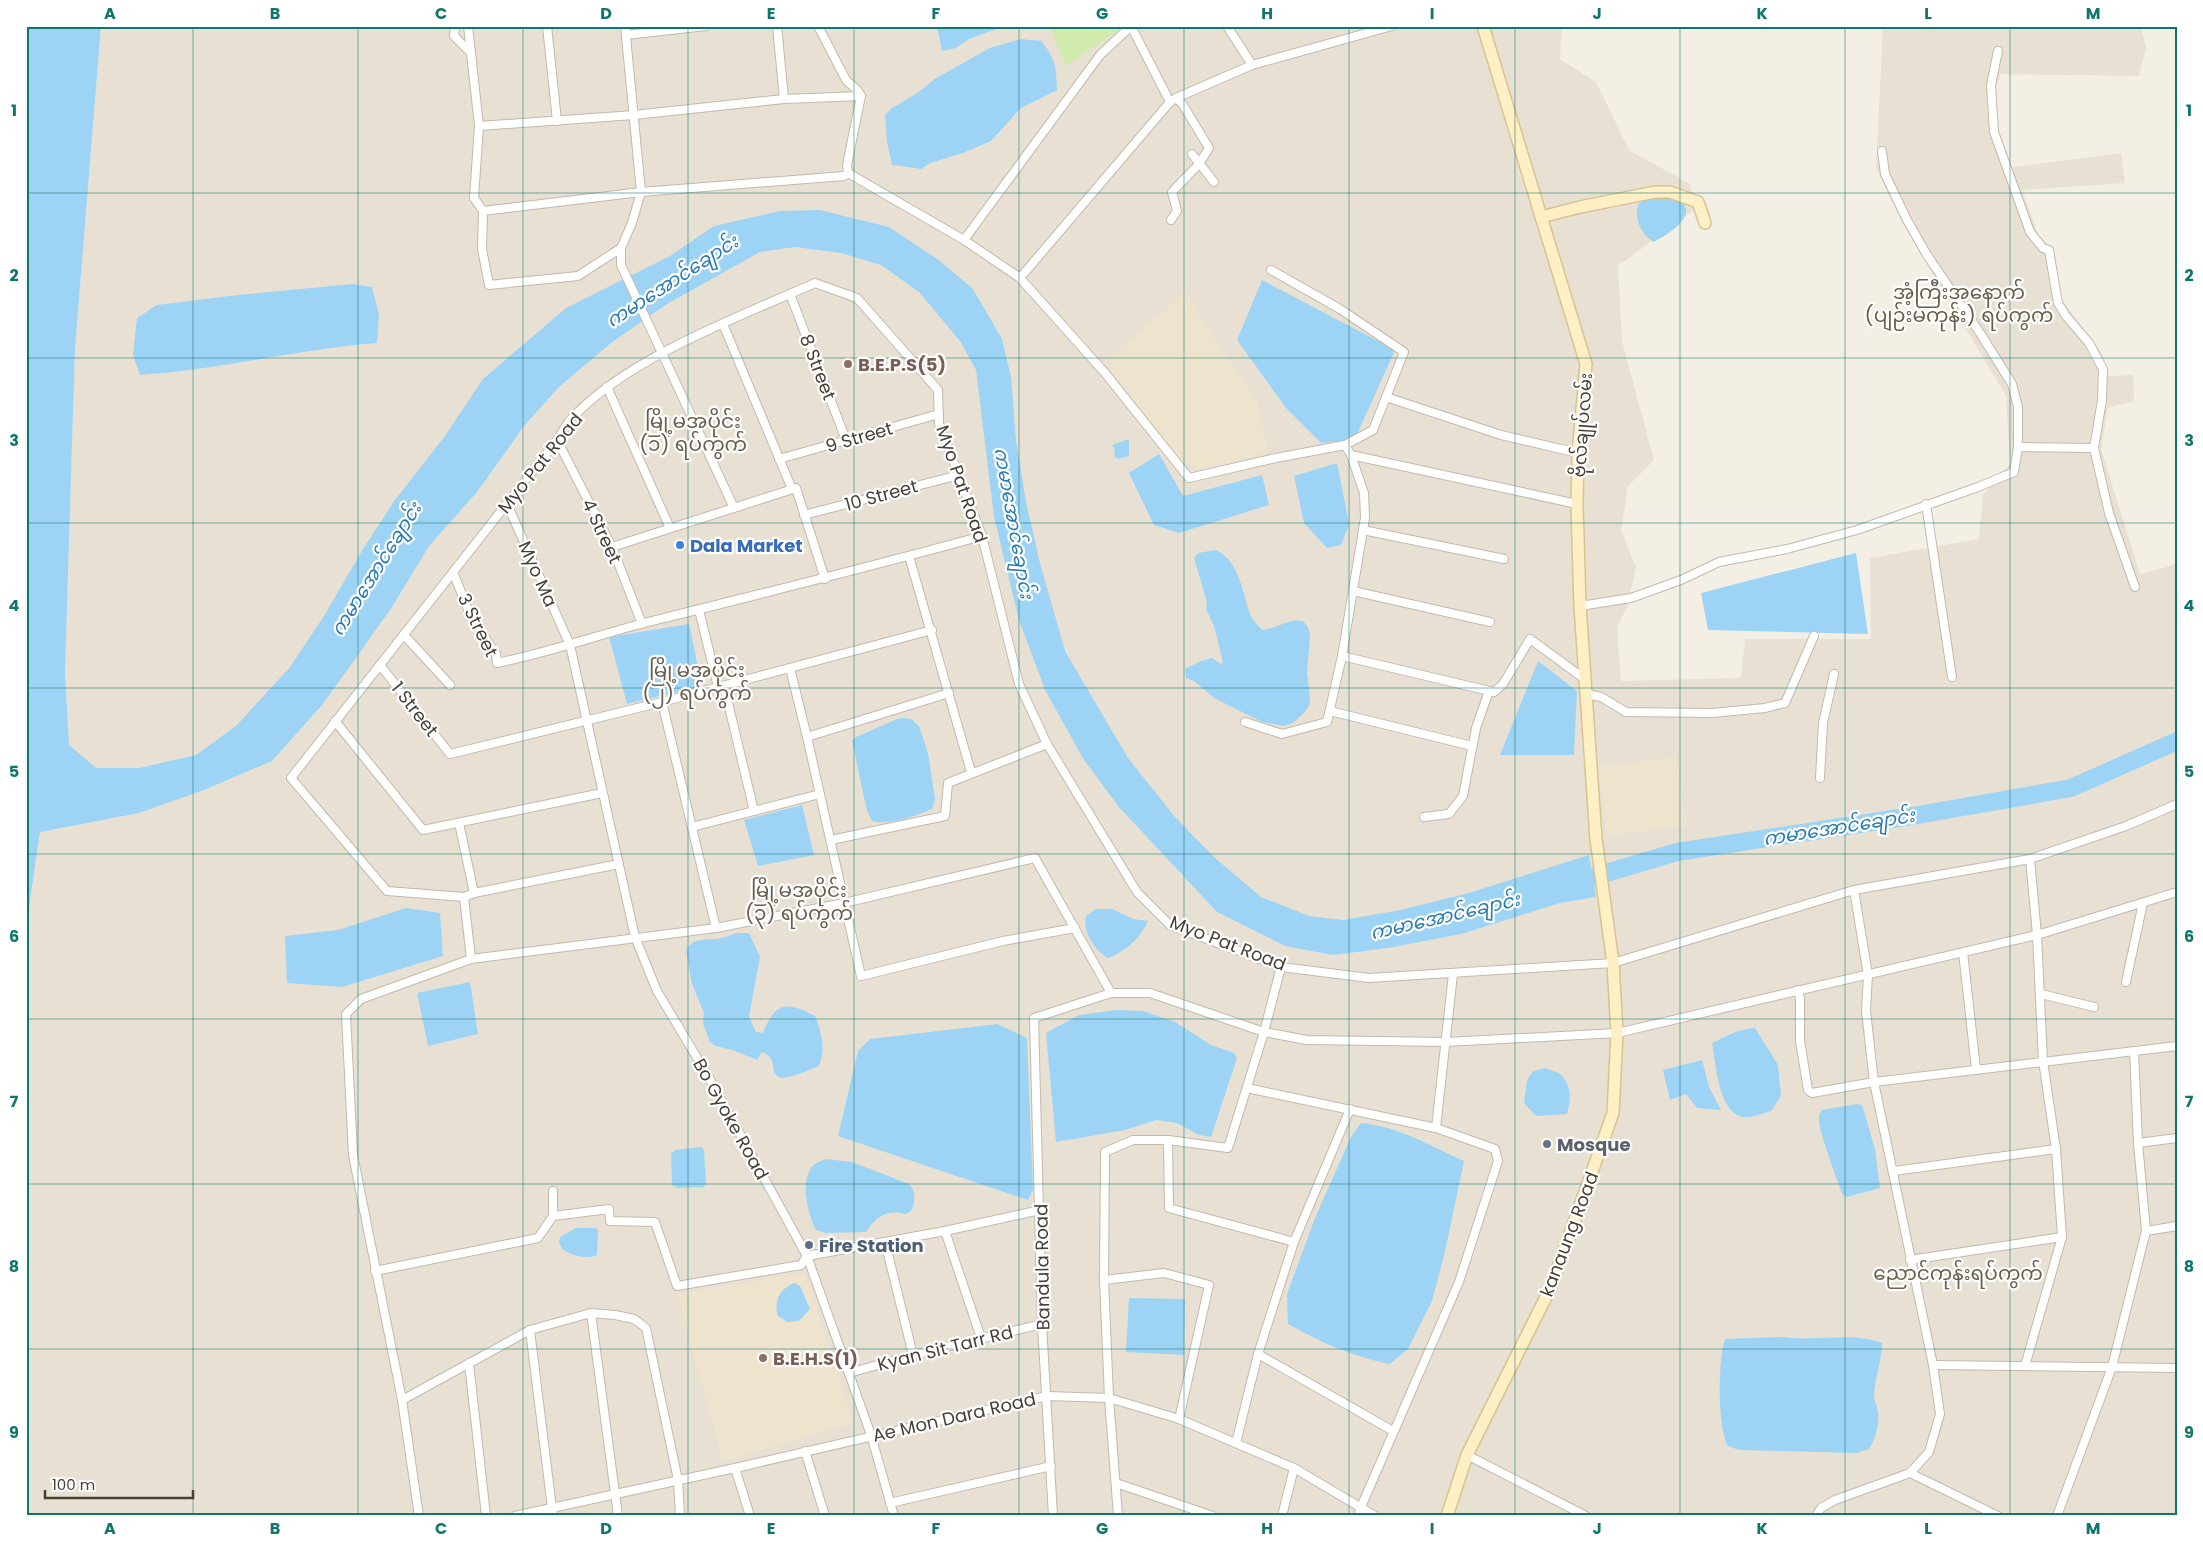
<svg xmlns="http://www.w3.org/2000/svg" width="2203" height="1542" viewBox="0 0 2203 1542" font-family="Poppins,'Noto Sans Myanmar',sans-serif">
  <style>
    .residential { fill: #e8e1d3 }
    .education { fill: #eee4ce }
    .green { fill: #d0ebab }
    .water { fill: #9dd4f5 }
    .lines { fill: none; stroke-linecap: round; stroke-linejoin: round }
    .river { stroke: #9dd4f5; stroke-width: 18 }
    .street-casing { stroke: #c3b9aa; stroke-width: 10 }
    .secondary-casing { stroke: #d7c392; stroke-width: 14 }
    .street { stroke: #fff; stroke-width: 8 }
    .secondary { stroke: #ffefc4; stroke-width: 11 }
    .grid { fill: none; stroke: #0f766e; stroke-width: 1; stroke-opacity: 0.55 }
    .education-dot { fill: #8d6e63; stroke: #fff; stroke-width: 2 }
    .shop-dot { fill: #3f7fe0; stroke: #fff; stroke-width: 2 }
    .worship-dot { fill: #6b7280; stroke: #fff; stroke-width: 2 }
    .service-dot { fill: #5c6f8a; stroke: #fff; stroke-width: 2 }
    .labels { text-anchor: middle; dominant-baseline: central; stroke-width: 4.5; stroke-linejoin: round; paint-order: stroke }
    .education-label { font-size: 18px; font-weight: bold; fill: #785e54; stroke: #fff; text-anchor: start }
    .street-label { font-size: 18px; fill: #473f34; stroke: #fff }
    .shop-label { font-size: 18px; font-weight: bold; fill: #366cbe; stroke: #fff; text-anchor: start }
    .worship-label { font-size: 18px; font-weight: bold; fill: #5b616d; stroke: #fff; text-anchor: start }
    .service-label { font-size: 18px; font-weight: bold; fill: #4e5e75; stroke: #fff; text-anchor: start }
    .water-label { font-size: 19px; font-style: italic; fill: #257ab2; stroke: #fff }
    .quarter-label { font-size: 20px; fill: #6a5d4b; stroke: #fff }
    .neatline { fill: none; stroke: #0f766e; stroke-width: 2 }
    .grid-label { font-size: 16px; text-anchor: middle; font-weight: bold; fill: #0f766e }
  </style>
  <rect width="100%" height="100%" fill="#f4efe5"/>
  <polygon class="residential" points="101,26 1562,26 1560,59 1596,82 1629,150 1690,184 1694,210 1618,266 1622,341 1654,460 1628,486 1621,530 1636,567 1628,605 1617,627 1621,681 1741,678 1745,639 1871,639 1870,558 1979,539 1983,495 2010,464 2006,396 1903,224 1876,168 1883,26 2141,26 2146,48 2139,76 2001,74 1996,87 1997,143 2008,168 2121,153 2125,183 2022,190 2062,300 2101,352 2108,376 2133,375 2134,401 2108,408 2101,449 2140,574 2177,564 2177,1516 26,1516 26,929 40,832 69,745 65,672 75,348"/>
  <g class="education">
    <polygon points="1184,293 1257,401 1268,453 1197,470 1180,459 1105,362"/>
    <polygon points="1676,757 1686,826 1607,836 1598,766"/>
    <polygon points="805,1273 853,1423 723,1461 677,1294"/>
  </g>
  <polygon class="green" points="1049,26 1124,26 1066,66"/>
  <g class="water">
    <polygon points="26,26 101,26 75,349 65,672 69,745 96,768 140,768 196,755 236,726 290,667 324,616 363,549 395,500 445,436 483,379 525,343 566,308 670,256 714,226 780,211 820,210 889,227 940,261 973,289 1002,339 1011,377 1016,440 1026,502 1040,563 1065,651 1128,758 1175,817 1214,857 1261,897 1309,916 1343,920 1400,910 1469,893 1589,855 1596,897 1560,903 1461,934 1388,948 1333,955 1285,946 1217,912 1119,807 1084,760 1045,690 1019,620 994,517 976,370 960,341 919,292 881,265 841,253 795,247 760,252 667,304 611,343 560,386 524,426 477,492 429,546 392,607 358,655 322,705 272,761 204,790 139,813 40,832 26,929"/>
    <polygon points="937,26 1005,26 969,39 956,48 942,51"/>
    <path d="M1021,39L1041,41C1056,59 1056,67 1057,90L1021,108L991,141L963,153L930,163L921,169L892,165L887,142L885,115L892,108L916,94L936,78L990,48Z"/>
    <path d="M1649,198C1657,198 1669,196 1677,199C1681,200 1684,203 1685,206C1692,221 1664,236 1654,242C1641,235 1633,217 1639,203Z"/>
    <polygon points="1262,280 1395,350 1355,439 1321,443 1286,408 1237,340"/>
    <path d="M353,284L372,287L379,315L377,343C298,349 220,370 140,375L133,355L137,318L157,305L238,295Z"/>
    <polygon points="1129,439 1129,456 1118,459 1114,456 1115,450 1112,445"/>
    <polygon points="1159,454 1183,496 1262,475 1269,505 1179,533 1154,525 1129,473"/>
    <polygon points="1337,463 1349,524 1341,545 1327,548 1304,523 1294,476"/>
    <path d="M1216,550C1240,562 1242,591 1250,614C1252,620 1258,625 1262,630C1276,629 1289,618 1303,621L1308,627L1310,636L1307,672L1310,698L1309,706L1305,712L1293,723L1284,726L1262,722L1214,698L1194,681L1186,678L1185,669L1201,661L1212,658L1221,664L1223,662L1214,626L1206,609L1207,602L1194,558L1198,553Z"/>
    <polygon points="1856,553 1868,634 1708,630 1701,593"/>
    <polygon points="689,624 702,686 627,704 609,637"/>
    <polygon points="1538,661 1577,691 1574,755 1500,755"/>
    <path d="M903,718L911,719L919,726L928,753L935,799L932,809C915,816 890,826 872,821L867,811L852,741L856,737L897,719Z"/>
    <polygon points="802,805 814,855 758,866 744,820"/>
    <polygon points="406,908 440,913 443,956 342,987 287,983 285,936 338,930"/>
    <path d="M1096,909H1112L1133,919L1148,921C1140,939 1126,951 1108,958C1095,951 1082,931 1086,916Z"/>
    <path d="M737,933H749L760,957L749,1017L756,1032L763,1033C775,1002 787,1001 815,1016C822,1033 826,1049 819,1066L794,1076L780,1078L774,1073C773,1063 773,1056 762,1052L757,1060L733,1050L715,1046L710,1042L703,1024L704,1013L692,984L686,950C694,936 708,941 722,938C727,937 732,934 737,933Z"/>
    <polygon points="470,982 478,1034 428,1046 417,993"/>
    <polygon points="1117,1010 1143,1011 1175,1022 1211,1045 1234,1053 1237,1058 1211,1137 1199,1135 1177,1123 1156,1120 1125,1130 1056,1142 1046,1033 1079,1015"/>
    <polygon points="997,1024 1027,1038 1033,1190 1028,1200 838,1136 858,1051 870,1039"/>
    <path d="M1755,1028L1778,1065L1781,1096L1771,1111C1763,1113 1752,1118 1744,1117C1718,1114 1716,1062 1712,1043C1726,1036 1739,1029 1755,1028Z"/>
    <polygon points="1702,1060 1709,1087 1721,1110 1697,1108 1686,1094 1670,1100 1663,1070"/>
    <path d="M1546,1068C1550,1070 1558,1072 1561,1075C1572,1085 1571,1102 1567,1114L1536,1116L1524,1103L1527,1080L1533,1071Z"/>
    <path d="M1857,1104L1862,1105L1875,1149L1880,1188L1847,1197L1843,1195C1838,1183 1817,1127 1819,1117C1819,1114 1821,1112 1822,1110Z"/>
    <path d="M1361,1123C1397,1126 1431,1146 1464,1161L1444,1256L1432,1301L1408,1349L1390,1364C1353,1357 1320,1342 1288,1324L1287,1294L1315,1218L1351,1137Z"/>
    <polygon points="702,1147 704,1150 706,1184 703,1187 678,1188 672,1185 671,1153 676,1150"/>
    <path d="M826,1159L852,1162L909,1184C916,1191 915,1201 912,1210L906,1214C886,1209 877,1216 866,1232L826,1233L816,1230C808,1214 798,1178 815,1164C818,1162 823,1160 826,1159Z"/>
    <path d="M576,1228H596L598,1230L597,1255C588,1260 570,1255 562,1249L559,1242L560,1237Z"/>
    <path d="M794,1283L800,1286L810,1309L799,1321L788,1322L778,1316C773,1301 780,1289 794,1283Z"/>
    <polygon points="1129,1298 1185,1299 1184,1355 1126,1352"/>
    <path d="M1783,1337C1815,1342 1850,1331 1882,1343C1882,1361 1874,1379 1874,1397C1874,1401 1877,1404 1877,1408C1881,1422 1876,1437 1869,1449L1856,1453L1739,1450L1728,1446C1717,1427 1718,1359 1725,1339Z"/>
  </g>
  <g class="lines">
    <polyline class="river" points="1569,884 1677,852 1912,816 2071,788 2177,741"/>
    <g class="street-casing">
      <g id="street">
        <polyline points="455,26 454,36 471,53 479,126 474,198 483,211 482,249 489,285 578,276 621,248 632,223 641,192 625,26"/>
        <polyline points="468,26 471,53"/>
        <polyline points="547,26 557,121"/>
        <polyline points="777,26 784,99"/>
        <polyline points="1131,26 1170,102"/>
        <polyline points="1227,26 1252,65"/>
        <polyline points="626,35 706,26"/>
        <polyline points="1998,51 1991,85 1994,132 2030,232 2043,248 2049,250 2058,303 2066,316 2089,343 2103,369 2102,400 2094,448 2109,513 2135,587"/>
        <polyline points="479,126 634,115 784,99 861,96"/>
        <polyline points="1882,151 1885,174 1907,220 1927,255 1980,333 2012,384 2018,407 2018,447"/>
        <polyline points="1192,154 1214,182"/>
        <polyline points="848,173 964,240 1020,278 1105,373 1189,478 1276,458 1345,445 1351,455 1364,493 1365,518 1342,656 1494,692 1503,684 1530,639 1586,680"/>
        <polyline points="483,211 641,192 844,176 848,173 847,165 861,96 858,91 846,80 818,26"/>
        <polyline points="1171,220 1177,211 1172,192 1199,164 1209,148 1183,105 1176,98"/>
        <polyline points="964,240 1100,55 1131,26"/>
        <polyline points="621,248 621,265 734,508"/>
        <polyline points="1271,270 1340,309 1404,352 1373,430 1345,445"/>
        <polyline points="1020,278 1170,102 1176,98 1252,65 1392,26"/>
        <polyline points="790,294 846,440"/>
        <polyline points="723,324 792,489"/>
        <polyline points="607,387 670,528"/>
        <polyline points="1386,397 1501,435 1578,453"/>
        <polyline points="557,440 612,547 642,624"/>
        <polyline points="1351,455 1577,504"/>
        <polyline points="779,459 939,414"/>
        <polyline points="507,504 570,645 635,937 657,991 708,1076 807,1256 871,1435 894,1516"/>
        <polyline points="1926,504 1952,677"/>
        <polyline points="804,515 959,475"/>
        <polyline points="1363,530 1504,559"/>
        <polyline points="612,547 796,488 825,579"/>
        <polyline points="909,556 971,772"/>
        <path d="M453,572L471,617L496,654L497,663C547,653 595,636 644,623C757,595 870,567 982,536"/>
        <polyline points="1353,591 1490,622"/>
        <polyline points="1580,606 1631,598 1681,580 1719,562 1787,549 1857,530 1978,487 2014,472 2018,447 2094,448"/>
        <polyline points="699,610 718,687"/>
        <polyline points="404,635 450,685"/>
        <polyline points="380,665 450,754 662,702 932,630"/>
        <polyline points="790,668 807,737 861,976 1003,941 1075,928"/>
        <polyline points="724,686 754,811"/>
        <polyline points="1587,694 1601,697 1626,712 1712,713 1765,708 1785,703 1814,636"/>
        <polyline points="662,702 716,928"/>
        <polyline points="1330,711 1472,746"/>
        <polyline points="335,721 423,830 602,793"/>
        <polyline points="1245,722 1282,734 1327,722 1342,656"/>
        <polyline points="807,737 949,693"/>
        <polyline points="1820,778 1823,723 1834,674"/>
        <polyline points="1424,817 1449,814 1463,796 1476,728 1489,691"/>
        <polyline points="459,823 474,893"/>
        <polyline points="692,827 820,794"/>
        <polyline points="831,840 945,816 948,783 1047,744"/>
        <path d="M619,864L474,893L464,897L387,891L291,778L557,440C562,433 566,424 572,418C629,357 739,317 815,283L857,298L938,390L939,424L982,536L1019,684L1047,744L1137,892L1170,925L1281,967L1369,978L1613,963L1854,890L2030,859L2126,826L2177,804"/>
        <polyline points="464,897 471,959"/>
        <polyline points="1963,952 1976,1069"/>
        <polyline points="2126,982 2143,903"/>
        <polyline points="1798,990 1800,999 1800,1041 1808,1090 1812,1093 1874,1082 2177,1046"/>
        <polyline points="2041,994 2094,1007"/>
        <polyline points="1247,1088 1436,1128 1495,1149 1498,1161 1459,1282 1361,1507 1358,1516"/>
        <polyline points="1436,1128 1453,974"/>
        <polyline points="1168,1140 1169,1208 1294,1242"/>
        <polyline points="2138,1143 2177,1138"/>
        <polyline points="1894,1171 2056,1149"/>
        <polyline points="553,1216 609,1209 610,1221 655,1222 677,1286 801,1265 807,1256 945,1231 1040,1210"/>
        <polyline points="945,1231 981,1338"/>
        <polyline points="2146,1231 2177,1226"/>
        <polyline points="885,1242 913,1355"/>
        <polyline points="1910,1260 2062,1237"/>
        <polyline points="375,1271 538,1238 553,1216 553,1191"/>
        <polyline points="1104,1280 1164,1273 1209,1285 1179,1419"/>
        <polyline points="591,1313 618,1516"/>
        <polyline points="530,1330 553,1516"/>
        <polyline points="1258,1354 1393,1431"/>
        <polyline points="469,1363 486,1516"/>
        <polyline points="1933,1365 2177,1368"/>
        <polyline points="2025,1366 2062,1237 2056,1149 2043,1061 2037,935 2030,859"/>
        <polyline points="849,1373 913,1355 1042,1324"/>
        <polyline points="402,1400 530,1330 591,1313 615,1315 634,1319 646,1328 678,1480 680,1516"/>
        <polyline points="1236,1443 1258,1354 1294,1242 1350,1109"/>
        <polyline points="805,1451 825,1516"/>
        <polyline points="1467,1455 1586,1516"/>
        <polyline points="735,1468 750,1516"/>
        <polyline points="1910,1473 1998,1516"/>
        <polyline points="1116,1483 1213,1516"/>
        <polyline points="890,1503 1051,1466"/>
        <polyline points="419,1516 402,1400 353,1155 346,1014 361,999 471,959 716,928 844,903 1035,858 1111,993"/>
        <polyline points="515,1516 735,1468 1047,1396 1109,1398 1179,1419 1294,1468 1375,1516"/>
        <polyline points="1053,1516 1042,1324 1034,1018 1111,993 1150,993 1264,1032 1307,1040 1446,1042 1617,1033 2037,935 2177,892"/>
        <polyline points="1118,1516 1109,1398 1104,1280 1105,1152 1133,1140 1168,1140 1228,1148 1264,1032 1281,967"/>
        <polyline points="1282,1516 1294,1468"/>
        <polyline points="1816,1516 1821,1508 1835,1500 1910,1473 1929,1452 1940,1414 1933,1365 1874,1082 1866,1011 1868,975 1854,890"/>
        <polyline points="2057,1516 2112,1367 2146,1231 2138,1143 2134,1051"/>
      </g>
    </g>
    <g class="secondary-casing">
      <g id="secondary">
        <polyline points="1541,217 1580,207 1655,192 1670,192 1698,202 1705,223"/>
        <polyline points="1447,1516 1467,1455 1551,1287 1613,1113 1617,1033 1613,963 1596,839 1580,606 1577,504 1578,453 1586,364 1483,26"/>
      </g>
    </g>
    <use href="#street" class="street"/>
    <use href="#secondary" class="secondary"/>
  </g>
  <path class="grid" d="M193,26V1516M358,26V1516M523,26V1516M688,26V1516M854,26V1516M1019,26V1516M1184,26V1516M1349,26V1516M1515,26V1516M1680,26V1516M1845,26V1516M2010,26V1516M26,193H2177M26,358H2177M26,523H2177M26,688H2177M26,854H2177M26,1019H2177M26,1184H2177M26,1349H2177"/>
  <g class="education-dot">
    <circle cx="848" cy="364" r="5"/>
    <circle cx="763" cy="1358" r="5"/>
  </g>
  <circle class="shop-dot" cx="680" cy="545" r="5"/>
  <circle class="worship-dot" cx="1547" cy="1144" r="5"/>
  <circle class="service-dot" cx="809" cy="1245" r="5"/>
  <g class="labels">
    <g class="education-label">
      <text x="858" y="364">B.E.P.S(5)</text>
      <text x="773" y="1358">B.E.H.S(1)</text>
    </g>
    <g class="street-label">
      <text transform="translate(818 367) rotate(69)">8 Street</text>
      <text transform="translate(1582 425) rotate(-86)">ဗိုလ်ချုပ်လမ်း</text>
      <text transform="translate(859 437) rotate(-16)">9 Street</text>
      <text transform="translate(540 463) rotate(-51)">Myo Pat Road</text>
      <text transform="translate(962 484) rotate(71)">Myo Pat Road</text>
      <text transform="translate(881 495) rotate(-15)">10 Street</text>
      <text transform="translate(602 531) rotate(65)">4 Street</text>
      <text transform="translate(538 574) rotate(66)">Myo Ma</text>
      <text transform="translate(478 625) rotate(64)">3 Street</text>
      <text transform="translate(415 709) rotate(52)">1 Street</text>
      <text transform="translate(1228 943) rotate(21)">Myo Pat Road</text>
      <text transform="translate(731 1119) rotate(61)">Bo Gyoke Road</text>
      <text transform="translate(1569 1234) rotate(-69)">kanaung Road</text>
      <text transform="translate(1042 1267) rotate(-91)">Bandula Road</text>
      <text transform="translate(945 1348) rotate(-14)">Kyan Sit Tarr Rd</text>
      <text transform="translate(954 1417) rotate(-13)">Ae Mon Dara Road</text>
    </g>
    <g class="shop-label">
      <text x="690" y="545">Dala Market</text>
    </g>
    <g class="worship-label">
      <text x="1557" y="1144">Mosque</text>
    </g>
    <g class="service-label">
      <text x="819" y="1245">Fire Station</text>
    </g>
    <g class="water-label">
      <text transform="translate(672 281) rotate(-33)">ကမာအောင်ချောင်း</text>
      <text transform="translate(1014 523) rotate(80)">ကမာအောင်ချောင်း</text>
      <text transform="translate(376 569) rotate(-58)">ကမာအောင်ချောင်း</text>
      <text transform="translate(1839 827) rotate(-9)">ကမာအောင်ချောင်း</text>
      <text transform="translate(1445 916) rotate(-13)">ကမာအောင်ချောင်း</text>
    </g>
    <g class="quarter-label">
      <text x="1959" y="292">အံ့ကြီးအနောက်<tspan x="1959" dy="23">(ပျဉ်းမကုန်း) ရပ်ကွက်</tspan></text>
      <text x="693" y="421">မြို့မအပိုင်း<tspan x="693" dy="23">(၁) ရပ်ကွက်</tspan></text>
      <text x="697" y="670">မြို့မအပိုင်း<tspan x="697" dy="23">(၂) ရပ်ကွက်</tspan></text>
      <text x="799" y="890">မြို့မအပိုင်း<tspan x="799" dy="23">(၃) ရပ်ကွက်</tspan></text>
      <text x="1958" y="1273">ညောင်ကုန်းရပ်ကွက်</text>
    </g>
  </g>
  <rect width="2203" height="1542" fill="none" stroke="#ffffff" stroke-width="55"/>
  <path d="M45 1490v8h148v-8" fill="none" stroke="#473f34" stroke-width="2.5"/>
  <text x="52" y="1490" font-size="15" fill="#473f34" stroke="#ffffff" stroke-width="4" paint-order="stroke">100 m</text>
  <rect x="28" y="28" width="2148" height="1486" class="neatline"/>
  <g class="grid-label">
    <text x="110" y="19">A</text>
    <text x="275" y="19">B</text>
    <text x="441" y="19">C</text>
    <text x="606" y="19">D</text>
    <text x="771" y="19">E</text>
    <text x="936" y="19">F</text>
    <text x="1102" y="19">G</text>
    <text x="1267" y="19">H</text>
    <text x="1432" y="19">I</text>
    <text x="1597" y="19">J</text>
    <text x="1762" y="19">K</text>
    <text x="1928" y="19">L</text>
    <text x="2093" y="19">M</text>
    <text x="14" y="116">1</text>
    <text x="2189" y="116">1</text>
    <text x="14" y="281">2</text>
    <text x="2189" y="281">2</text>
    <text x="14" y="446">3</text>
    <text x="2189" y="446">3</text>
    <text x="14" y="611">4</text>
    <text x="2189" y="611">4</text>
    <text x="14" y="777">5</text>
    <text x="2189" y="777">5</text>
    <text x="14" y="942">6</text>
    <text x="2189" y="942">6</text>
    <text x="14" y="1107">7</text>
    <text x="2189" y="1107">7</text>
    <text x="14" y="1272">8</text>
    <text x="2189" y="1272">8</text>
    <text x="14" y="1438">9</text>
    <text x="2189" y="1438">9</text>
    <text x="110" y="1534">A</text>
    <text x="275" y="1534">B</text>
    <text x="441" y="1534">C</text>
    <text x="606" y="1534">D</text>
    <text x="771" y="1534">E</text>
    <text x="936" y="1534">F</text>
    <text x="1102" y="1534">G</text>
    <text x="1267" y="1534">H</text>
    <text x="1432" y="1534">I</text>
    <text x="1597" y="1534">J</text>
    <text x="1762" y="1534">K</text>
    <text x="1928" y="1534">L</text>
    <text x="2093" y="1534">M</text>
  </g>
</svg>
